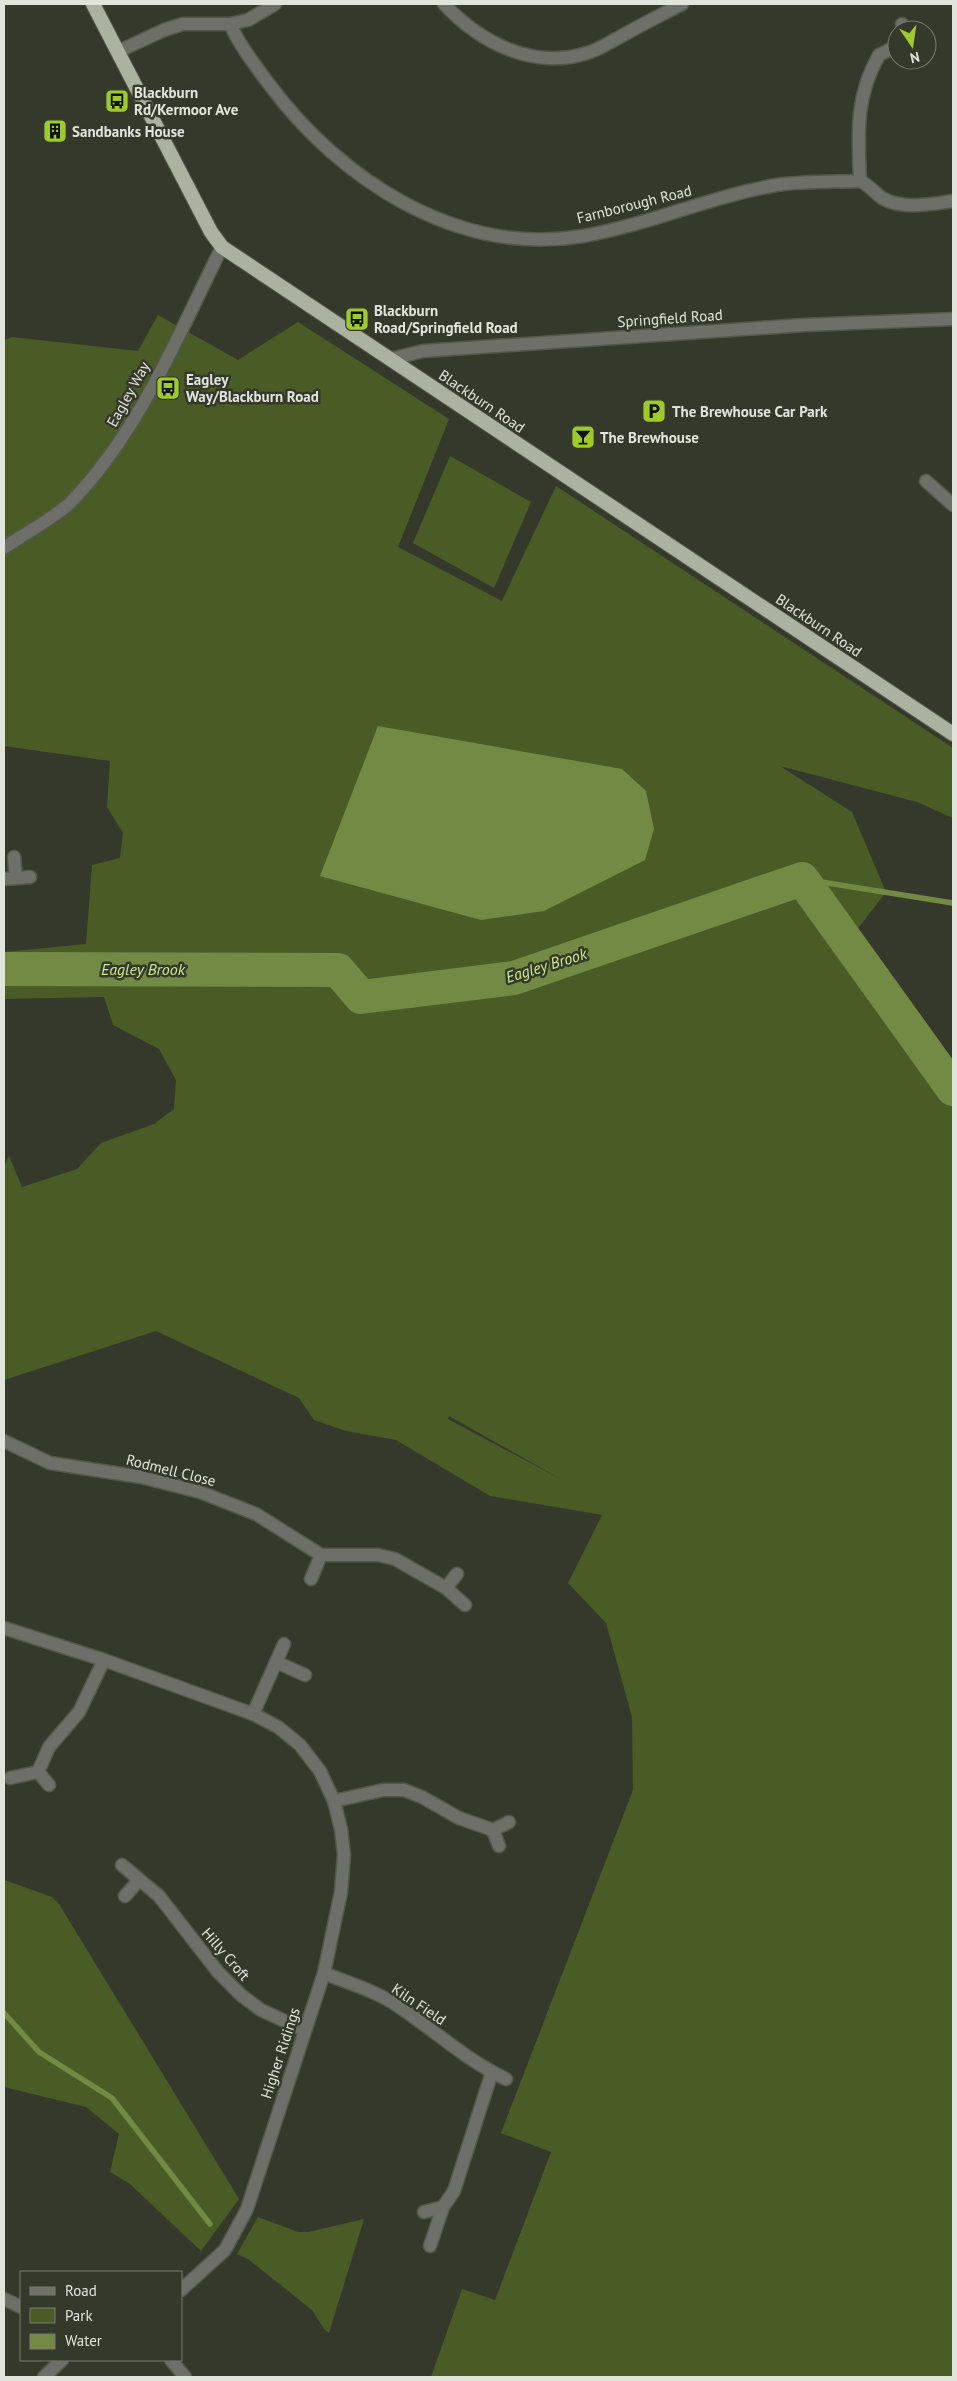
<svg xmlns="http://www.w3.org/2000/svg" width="957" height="2381" viewBox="0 0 957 2381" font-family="'PT Sans',sans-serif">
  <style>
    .green { fill: #4a5c26; fill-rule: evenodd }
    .water { fill: #738a45 }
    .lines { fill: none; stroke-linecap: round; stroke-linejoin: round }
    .stream { stroke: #738a45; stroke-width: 5.5 }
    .river { stroke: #738a45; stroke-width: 34 }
    .minor-casing { stroke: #53584b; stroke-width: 15 }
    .trunk-casing { stroke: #53584b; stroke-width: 16 }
    .minor { stroke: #6d6f68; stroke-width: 12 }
    .trunk { stroke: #acb2a2; stroke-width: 14 }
    .labels { text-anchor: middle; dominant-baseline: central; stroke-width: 5; stroke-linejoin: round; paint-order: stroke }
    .poi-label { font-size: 15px; font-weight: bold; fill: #e1e4db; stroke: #34392b; text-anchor: start }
    .street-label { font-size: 15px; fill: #e1e4db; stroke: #34392b }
    .water-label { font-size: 16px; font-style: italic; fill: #c9eb89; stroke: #34392b }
  </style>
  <rect width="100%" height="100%" fill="#34392b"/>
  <g class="green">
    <path d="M158,315L238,360L298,322L449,419L398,547L502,601L556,486L953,748V818L917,802L780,766L852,812L886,892L843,948L953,1107V2377H431L462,2289L495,2300L551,2152L501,2133L633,1790L632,1717L606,1623L568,1583L602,1515L490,1496L396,1440L346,1431L314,1420L299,1398L156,1331L4,1380V1167L9,1156L22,1187L77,1169L101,1143L154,1124L174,1109L176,1080L159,1049L113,1025L104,997L4,999V952L86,944L92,865L120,858L123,833L107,807L110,761L4,746V340L12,337L138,351ZM449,1416L564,1481L448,1419Z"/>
    <polygon points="450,456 531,502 494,588 413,543"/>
    <polygon points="4,1880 52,1897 59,1904 239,2199 201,2251 130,2184 110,2172 119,2134 86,2107 4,2087"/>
    <polygon points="258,2217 298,2232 308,2232 364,2219 329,2333 324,2329 312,2310 248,2259 237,2254"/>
  </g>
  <polygon class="water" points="378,726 622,769 646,791 654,829 645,860 544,911 481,920 320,876"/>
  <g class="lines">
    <g class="stream">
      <polyline points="802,879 953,903"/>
      <polyline points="4,2013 39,2052 112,2098 210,2224"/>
    </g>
    <polyline class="river" points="4,969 338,970 361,997 514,978 802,879 953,1089"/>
    <g class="minor-casing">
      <g id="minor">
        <path d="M444,4C481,43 533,70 587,53C598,50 608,43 618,38C639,26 661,15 682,4"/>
        <path d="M230,24C240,46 254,64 269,84C340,180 458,257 583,236C648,225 711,196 777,185C803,181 832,182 860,181C869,185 874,192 882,198C902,210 932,204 953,201"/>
        <polyline points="902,24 904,30"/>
        <polyline points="119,51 164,30 183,24 230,24 248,20 275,4"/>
        <polyline points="915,60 916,61"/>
        <path d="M860,181C858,134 855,97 879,55L897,46"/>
        <polyline points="391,359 423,351 804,325 953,319"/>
        <polyline points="926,481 953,505"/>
        <path d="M4,548C22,535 58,516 72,501C141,429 178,335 222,247"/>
        <polyline points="14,857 16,878"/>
        <polyline points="4,879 30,877"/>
        <polyline points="4,1441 50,1463 141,1477 200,1492 256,1514 321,1555 378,1555 395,1559 446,1588 465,1605"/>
        <polyline points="311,1579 321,1555"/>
        <polyline points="446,1588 457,1574"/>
        <polyline points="4,1628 104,1660 253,1714 278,1727 300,1745 320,1771 334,1801 341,1829 344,1855 341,1892 324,1973 247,2209 225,2250 181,2290"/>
        <polyline points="276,1662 305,1675"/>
        <polyline points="253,1714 284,1644"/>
        <polyline points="38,1772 49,1747 79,1712 104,1660"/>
        <polyline points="10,1778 38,1772 49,1785"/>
        <polyline points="334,1801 383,1790 404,1790 422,1797 459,1818 493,1830"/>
        <polyline points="499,1846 493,1830 509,1822"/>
        <polyline points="122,1865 159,1896 218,1972 241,1995 261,2010 304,2030"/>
        <polyline points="125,1896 139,1880"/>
        <path d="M324,1973C348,1983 376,1991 398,2006C434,2030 466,2060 506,2079"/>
        <polyline points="424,2212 443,2207"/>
        <polyline points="430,2246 443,2207 454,2191 492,2072"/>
        <polyline points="4,2299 21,2307"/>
        <polyline points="171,2360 185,2377"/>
        <polyline points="44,2377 62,2360"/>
      </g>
    </g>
    <g class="trunk-casing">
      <polyline id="trunk" points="93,4 211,232 222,247 953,734"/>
    </g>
    <use href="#minor" class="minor"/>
    <use href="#trunk" class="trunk"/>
  </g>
  <defs>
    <g id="bus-square" transform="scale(1.25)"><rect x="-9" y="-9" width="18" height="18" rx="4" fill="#9eca2e" stroke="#34392b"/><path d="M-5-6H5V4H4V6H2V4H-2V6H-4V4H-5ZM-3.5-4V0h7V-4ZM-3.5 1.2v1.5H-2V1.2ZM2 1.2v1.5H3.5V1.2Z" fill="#111"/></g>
    <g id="building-square" transform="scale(1.25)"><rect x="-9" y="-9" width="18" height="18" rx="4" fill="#9eca2e" stroke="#34392b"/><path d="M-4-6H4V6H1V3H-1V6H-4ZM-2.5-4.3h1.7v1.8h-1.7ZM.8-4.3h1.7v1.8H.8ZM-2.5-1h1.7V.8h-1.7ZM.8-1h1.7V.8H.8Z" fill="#111"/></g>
    <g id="parking-square" transform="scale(1.25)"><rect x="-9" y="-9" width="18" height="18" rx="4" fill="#9eca2e" stroke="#34392b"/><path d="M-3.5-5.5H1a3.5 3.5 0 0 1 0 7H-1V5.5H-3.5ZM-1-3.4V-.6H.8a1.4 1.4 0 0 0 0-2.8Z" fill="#111"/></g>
    <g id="bar-square" transform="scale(1.25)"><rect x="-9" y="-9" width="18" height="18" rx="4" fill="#9eca2e" stroke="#34392b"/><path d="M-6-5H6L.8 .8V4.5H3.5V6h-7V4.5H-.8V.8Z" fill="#111"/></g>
  </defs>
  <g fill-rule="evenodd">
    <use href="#bus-square" x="117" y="101"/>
    <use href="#building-square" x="55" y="131"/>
    <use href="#bus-square" x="357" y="319"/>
    <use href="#bus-square" x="168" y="388"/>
    <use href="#parking-square" x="654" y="411"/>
    <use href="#bar-square" x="583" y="437"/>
  </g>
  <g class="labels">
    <g class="poi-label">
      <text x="134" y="92">Blackburn<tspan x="134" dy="17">Rd/Kermoor Ave</tspan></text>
      <text x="72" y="131">Sandbanks House</text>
      <text x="374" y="310">Blackburn<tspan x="374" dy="17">Road/Springfield Road</tspan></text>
      <text x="186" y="379">Eagley<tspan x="186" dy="17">Way/Blackburn Road</tspan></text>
      <text x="672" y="411">The Brewhouse Car Park</text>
      <text x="600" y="437">The Brewhouse</text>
    </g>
    <g class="street-label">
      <text transform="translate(634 204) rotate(-14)">Farnborough Road</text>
      <text transform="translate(670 318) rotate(-4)">Springfield Road</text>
      <text transform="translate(128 394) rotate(-61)">Eagley Way</text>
      <text transform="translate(482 401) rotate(34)">Blackburn Road</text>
      <text transform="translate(819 625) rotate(34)">Blackburn Road</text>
      <text transform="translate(171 1470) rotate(14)">Rodmell Close</text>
      <text transform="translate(226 1954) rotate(49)">Hilly Croft</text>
      <text transform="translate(419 2004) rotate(34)">Kiln Field</text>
      <text transform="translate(280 2053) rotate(-72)">Higher Ridings</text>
    </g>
    <g class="water-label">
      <text transform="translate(546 965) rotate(-17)">Eagley Brook</text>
      <text x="143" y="969">Eagley Brook</text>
    </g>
  </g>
  <rect width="957" height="2381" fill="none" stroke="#e1e4db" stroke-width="10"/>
  <rect x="20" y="2271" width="162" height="90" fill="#34392b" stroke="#797d71"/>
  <rect x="30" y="2287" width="25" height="8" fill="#6d6f68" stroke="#797d71"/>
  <text x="65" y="2296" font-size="15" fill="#e1e4db">Road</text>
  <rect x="30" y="2308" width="25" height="15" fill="#4a5c26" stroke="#797d71"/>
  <text x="65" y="2321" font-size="15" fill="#e1e4db">Park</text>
  <rect x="30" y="2334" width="25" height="15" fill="#738a45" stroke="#797d71"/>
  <text x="65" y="2346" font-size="15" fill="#e1e4db">Water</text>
  <g transform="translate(912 45) rotate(167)"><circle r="24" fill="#34392b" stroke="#797d71"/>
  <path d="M0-4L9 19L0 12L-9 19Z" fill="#9eca2e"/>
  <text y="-8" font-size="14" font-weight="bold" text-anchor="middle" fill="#e1e4db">N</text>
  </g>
</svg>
